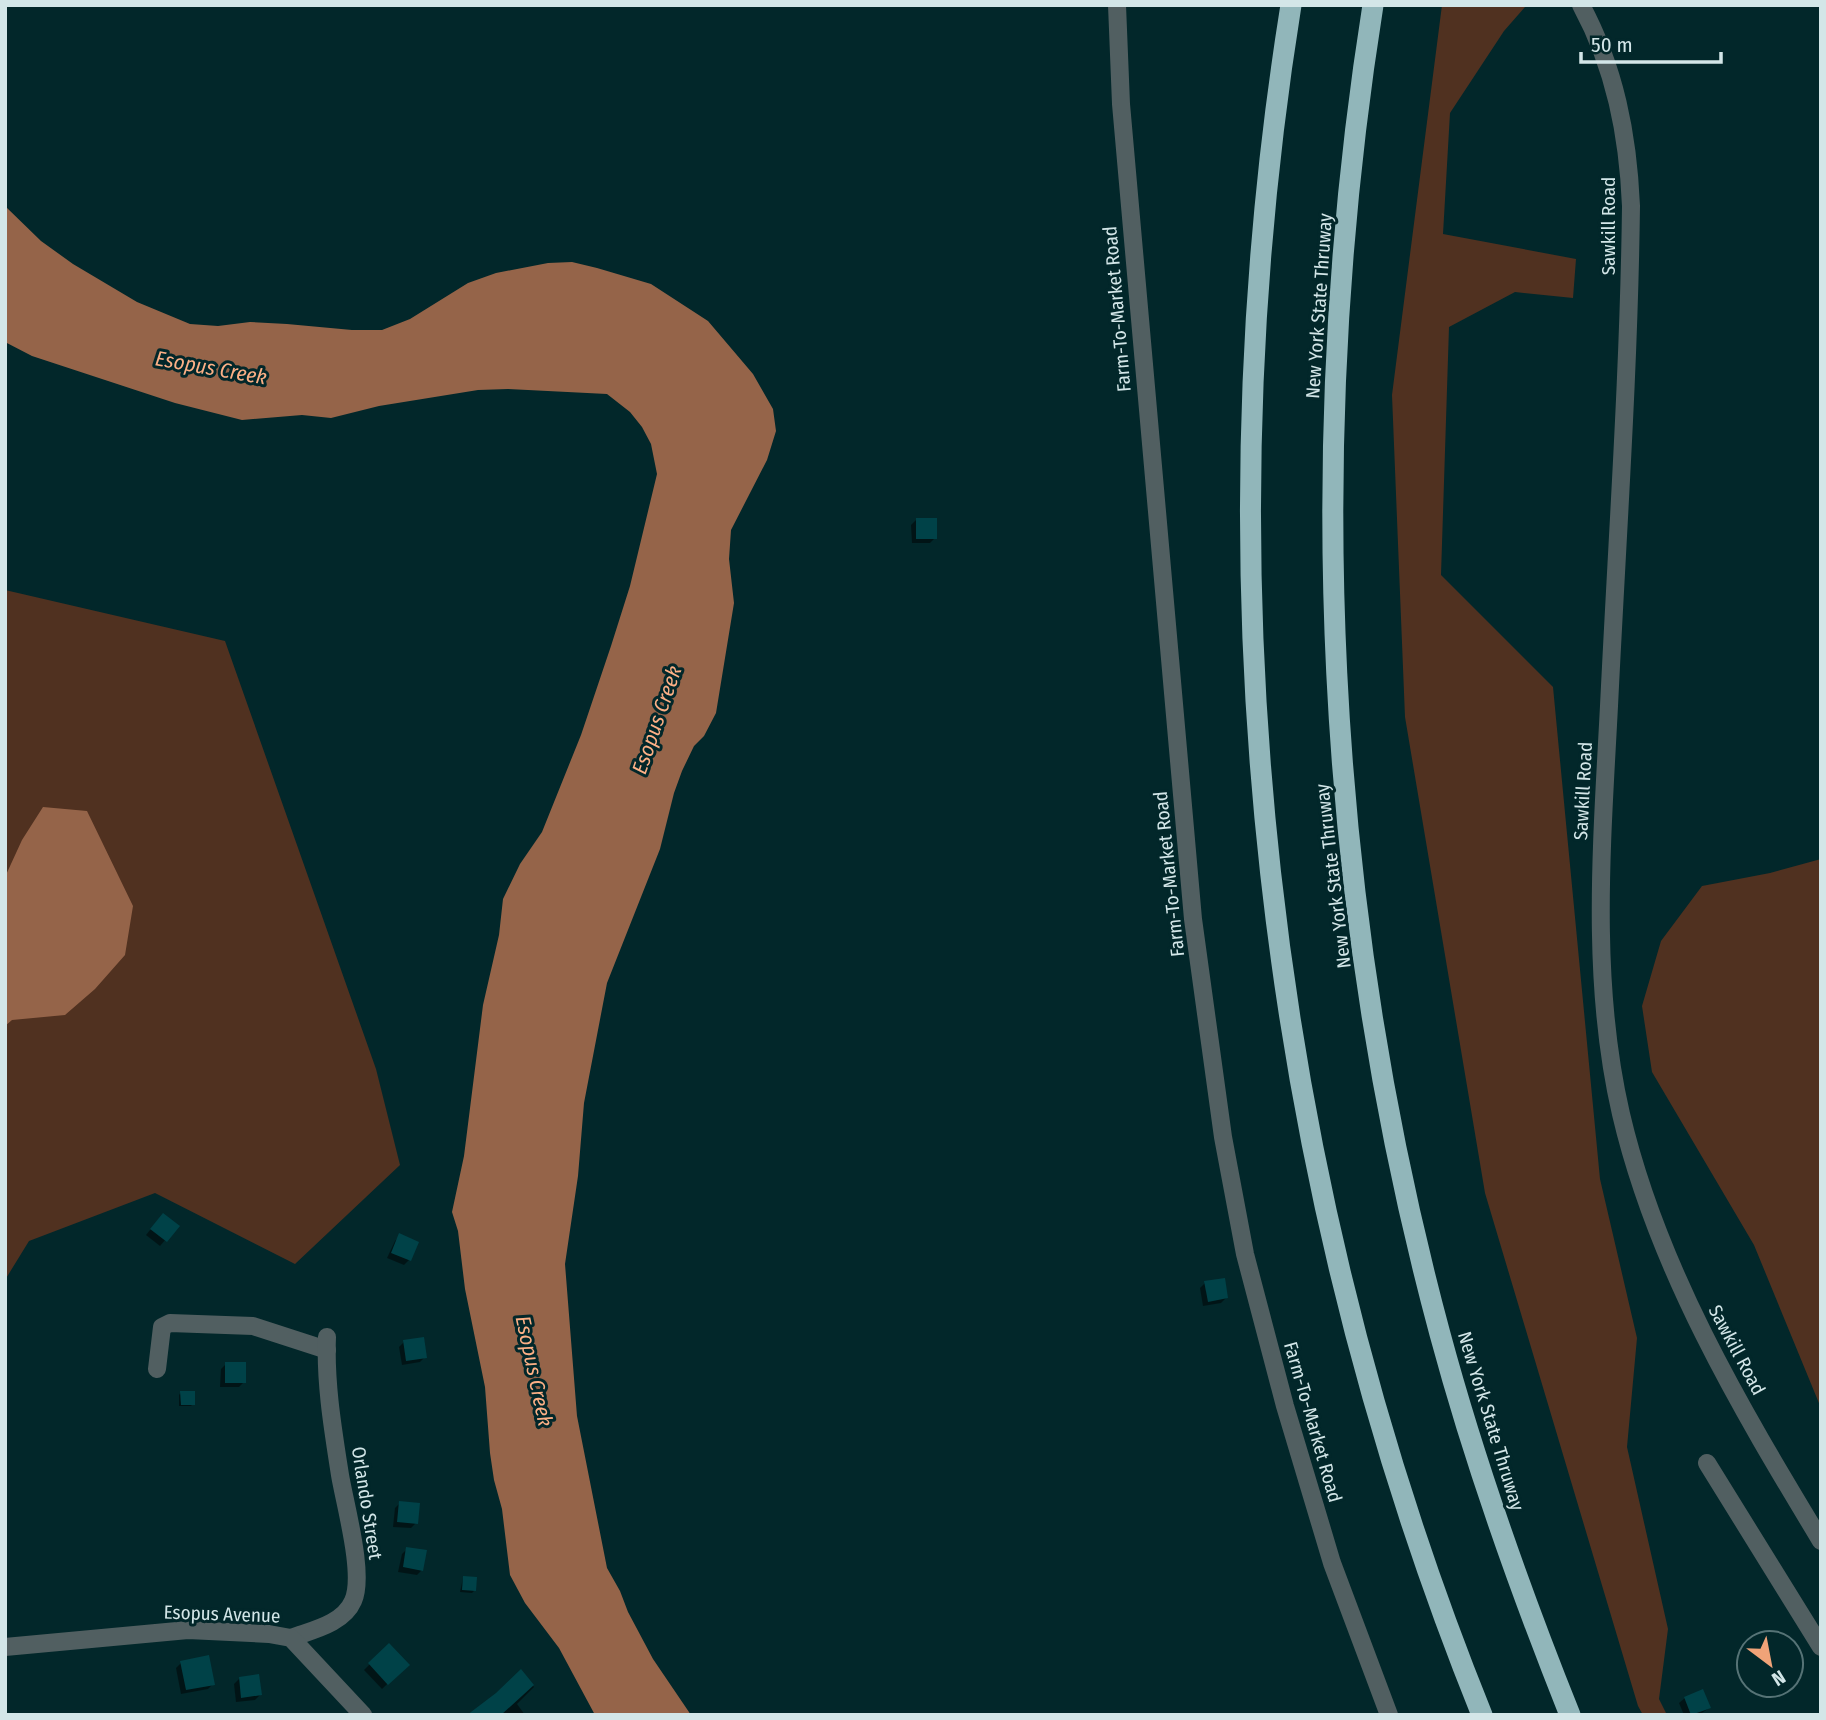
<svg xmlns="http://www.w3.org/2000/svg" width="1826" height="1720" viewBox="0 0 1826 1720" font-family="'Fira Sans Condensed',sans-serif">
  <style>
    .green { fill: #503120 }
    .water { fill: #956449 }
    .shadow { fill: #0007 }
    .building { fill: #004248 }
    .lines { fill: none; stroke-linecap: round; stroke-linejoin: round }
    .minor { stroke: #515f61; stroke-width: 18 }
    .highway { stroke: #91b6ba; stroke-width: 21 }
    .labels { text-anchor: middle; dominant-baseline: central; stroke-width: 6; stroke-linejoin: round; paint-order: stroke }
    .street-label { font-size: 19px; fill: #d3e6e8; stroke: #02272a }
    .water-label { font-size: 21px; font-style: italic; fill: #fcb086; stroke: #02272a }
  </style>
  <rect width="100%" height="100%" fill="#02272a"/>
  <g class="green">
    <polygon points="1442,5 1525,7 1504,31 1450,113 1443,234 1576,259 1573,298 1515,292 1449,327 1441,575 1553,687 1600,1179 1637,1338 1627,1447 1668,1629 1659,1699 1667,1715 1643,1715 1638,1706 1485,1193 1405,717 1392,395"/>
    <polygon points="5,590 225,641 376,1069 400,1165 295,1264 155,1193 29,1241 5,1280"/>
    <polygon points="1821,859 1821,1408 1754,1245 1652,1072 1642,1006 1661,941 1702,886 1770,873"/>
  </g>
  <g class="water">
    <polygon points="5,206 41,241 73,264 137,302 190,324 218,326 250,322 287,324 352,330 382,330 410,319 468,283 496,273 548,263 572,262 597,268 651,284 708,321 753,374 773,409 776,431 767,460 731,530 729,559 734,603 716,713 704,736 694,746 682,771 674,793 660,849 607,983 584,1103 578,1176 565,1264 577,1416 607,1568 620,1591 628,1612 653,1659 691,1715 595,1715 559,1648 525,1603 510,1575 502,1509 494,1480 490,1453 485,1387 465,1289 458,1231 452,1212 464,1156 483,1005 499,935 503,899 520,864 542,832 581,735 611,646 630,586 657,474 651,444 642,427 630,412 607,394 508,389 478,390 379,406 331,418 302,415 242,420 175,403 32,356 5,342"/>
    <polygon points="43,807 87,811 133,906 125,955 95,989 65,1015 12,1020 5,1026 5,877 22,840"/>
  </g>
  <g class="shadow">
    <polygon points="917,519 935,538 930,543 912,543 911,525"/>
    <polygon points="158,1220 177,1226 160,1246 146,1235"/>
    <polygon points="400,1236 409,1260 404,1265 387,1258 395,1241"/>
    <polygon points="1205,1283 1226,1298 1221,1303 1203,1306 1200,1288"/>
    <polygon points="404,1342 425,1357 420,1362 402,1365 399,1347"/>
    <polygon points="226,1364 244,1382 239,1387 220,1387 221,1369"/>
    <polygon points="181,1392 193,1404 191,1406 179,1406 179,1395"/>
    <polygon points="400,1503 416,1523 411,1528 393,1527 395,1508"/>
    <polygon points="407,1549 422,1570 417,1575 398,1572 402,1554"/>
    <polygon points="463,1578 474,1591 472,1593 460,1592"/>
    <polygon points="389,1645 407,1665 382,1689 364,1670"/>
    <polygon points="181,1663 213,1684 208,1689 181,1694 176,1668"/>
    <polygon points="521,1672 534,1687 517,1704 525,1715 470,1715 498,1694"/>
    <polygon points="239,1679 260,1695 255,1700 236,1702 234,1684"/>
    <polygon points="1685,1698 1709,1708 1699,1715 1684,1715 1679,1703"/>
  </g>
  <g class="building">
    <rect x="916" y="518" width="21" height="21"/>
    <polygon points="163,1213 180,1226 167,1242 150,1229"/>
    <polygon points="399,1233 419,1242 411,1261 391,1253"/>
    <polygon points="1225,1278 1228,1298 1208,1302 1204,1281"/>
    <polygon points="424,1337 427,1358 406,1361 403,1340"/>
    <rect x="225" y="1362" width="21" height="21"/>
    <polygon points="180,1391 195,1391 195,1405 181,1405"/>
    <polygon points="399,1501 420,1503 418,1524 397,1522"/>
    <polygon points="406,1547 427,1550 423,1571 403,1567"/>
    <polygon points="463,1576 477,1577 476,1591 462,1590"/>
    <polygon points="389,1643 410,1665 388,1685 368,1663"/>
    <polygon points="209,1655 215,1685 186,1690 180,1661"/>
    <polygon points="521,1669 534,1685 501,1715 467,1715 496,1693"/>
    <polygon points="259,1674 262,1695 241,1698 239,1677"/>
    <polygon points="1703,1689 1711,1708 1691,1715 1684,1697"/>
  </g>
  <g class="lines">
    <g class="minor">
      <polyline points="1117,5 1121,104 1193,919 1223,1137 1245,1254 1285,1406 1332,1563 1389,1715"/>
      <path d="M1581,5C1615,68 1628,135 1631,206C1629,373 1617,540 1609,706C1602,842 1590,980 1621,1114C1657,1268 1740,1407 1821,1541"/>
      <polyline points="157,1369 162,1327 170,1323 253,1326 327,1350"/>
      <polyline points="1707,1463 1821,1647"/>
      <path d="M291,1638C312,1630 343,1624 353,1601C365,1575 345,1505 340,1475C333,1430 325,1383 327,1337"/>
      <polyline points="5,1647 188,1630 269,1634 291,1638 363,1715"/>
    </g>
    <g class="highway">
      <path d="M1291,5C1199,577 1265,1178 1482,1715"/>
      <path d="M1373,5C1303,445 1324,904 1440,1334C1475,1464 1520,1590 1570,1715"/>
    </g>
  </g>
  <g class="labels">
    <g class="street-label">
      <text transform="translate(1608 226) rotate(-90)">Sawkill Road</text>
      <text transform="translate(1319 306) rotate(-86)">New York State Thruway</text>
      <text transform="translate(1117 309) rotate(-95)">Farm-To-Market Road</text>
      <text transform="translate(1583 791) rotate(-87)">Sawkill Road</text>
      <text transform="translate(1169 874) rotate(-96)">Farm-To-Market Road</text>
      <text transform="translate(1333 876) rotate(-97)">New York State Thruway</text>
      <text transform="translate(1737 1350) rotate(62)">Sawkill Road</text>
      <text transform="translate(1491 1421) rotate(73)">New York State Thruway</text>
      <text transform="translate(1313 1422) rotate(74)">Farm-To-Market Road</text>
      <text transform="translate(367 1503) rotate(81)">Orlando Street</text>
      <text transform="translate(222 1614) rotate(2)">Esopus Avenue</text>
    </g>
    <g class="water-label">
      <text transform="translate(211 368) rotate(10)">Esopus Creek</text>
      <text transform="translate(657 720) rotate(-71)">Esopus Creek</text>
      <text transform="translate(534 1371) rotate(78)">Esopus Creek</text>
    </g>
  </g>
  <rect width="1826" height="1720" fill="none" stroke="#d3e6e8" stroke-width="14"/>
  <g transform="translate(1770 1664) rotate(148)"><circle r="33" fill="#02272a" stroke="#567376" stroke-width="2"/>
  <path d="M0-5L12 26L0 18L-12 26Z" fill="#f0a378"/>
  <text y="-10" font-size="19" font-weight="bold" text-anchor="middle" fill="#d3e6e8">N</text>
  </g>
  <path d="M1581 52v10h140v-10" fill="none" stroke="#d3e6e8" stroke-width="3.5"/>
  <text x="1591" y="52" font-size="21" fill="#d3e6e8" stroke="#02272a" stroke-width="5" paint-order="stroke">50 m</text>
</svg>
